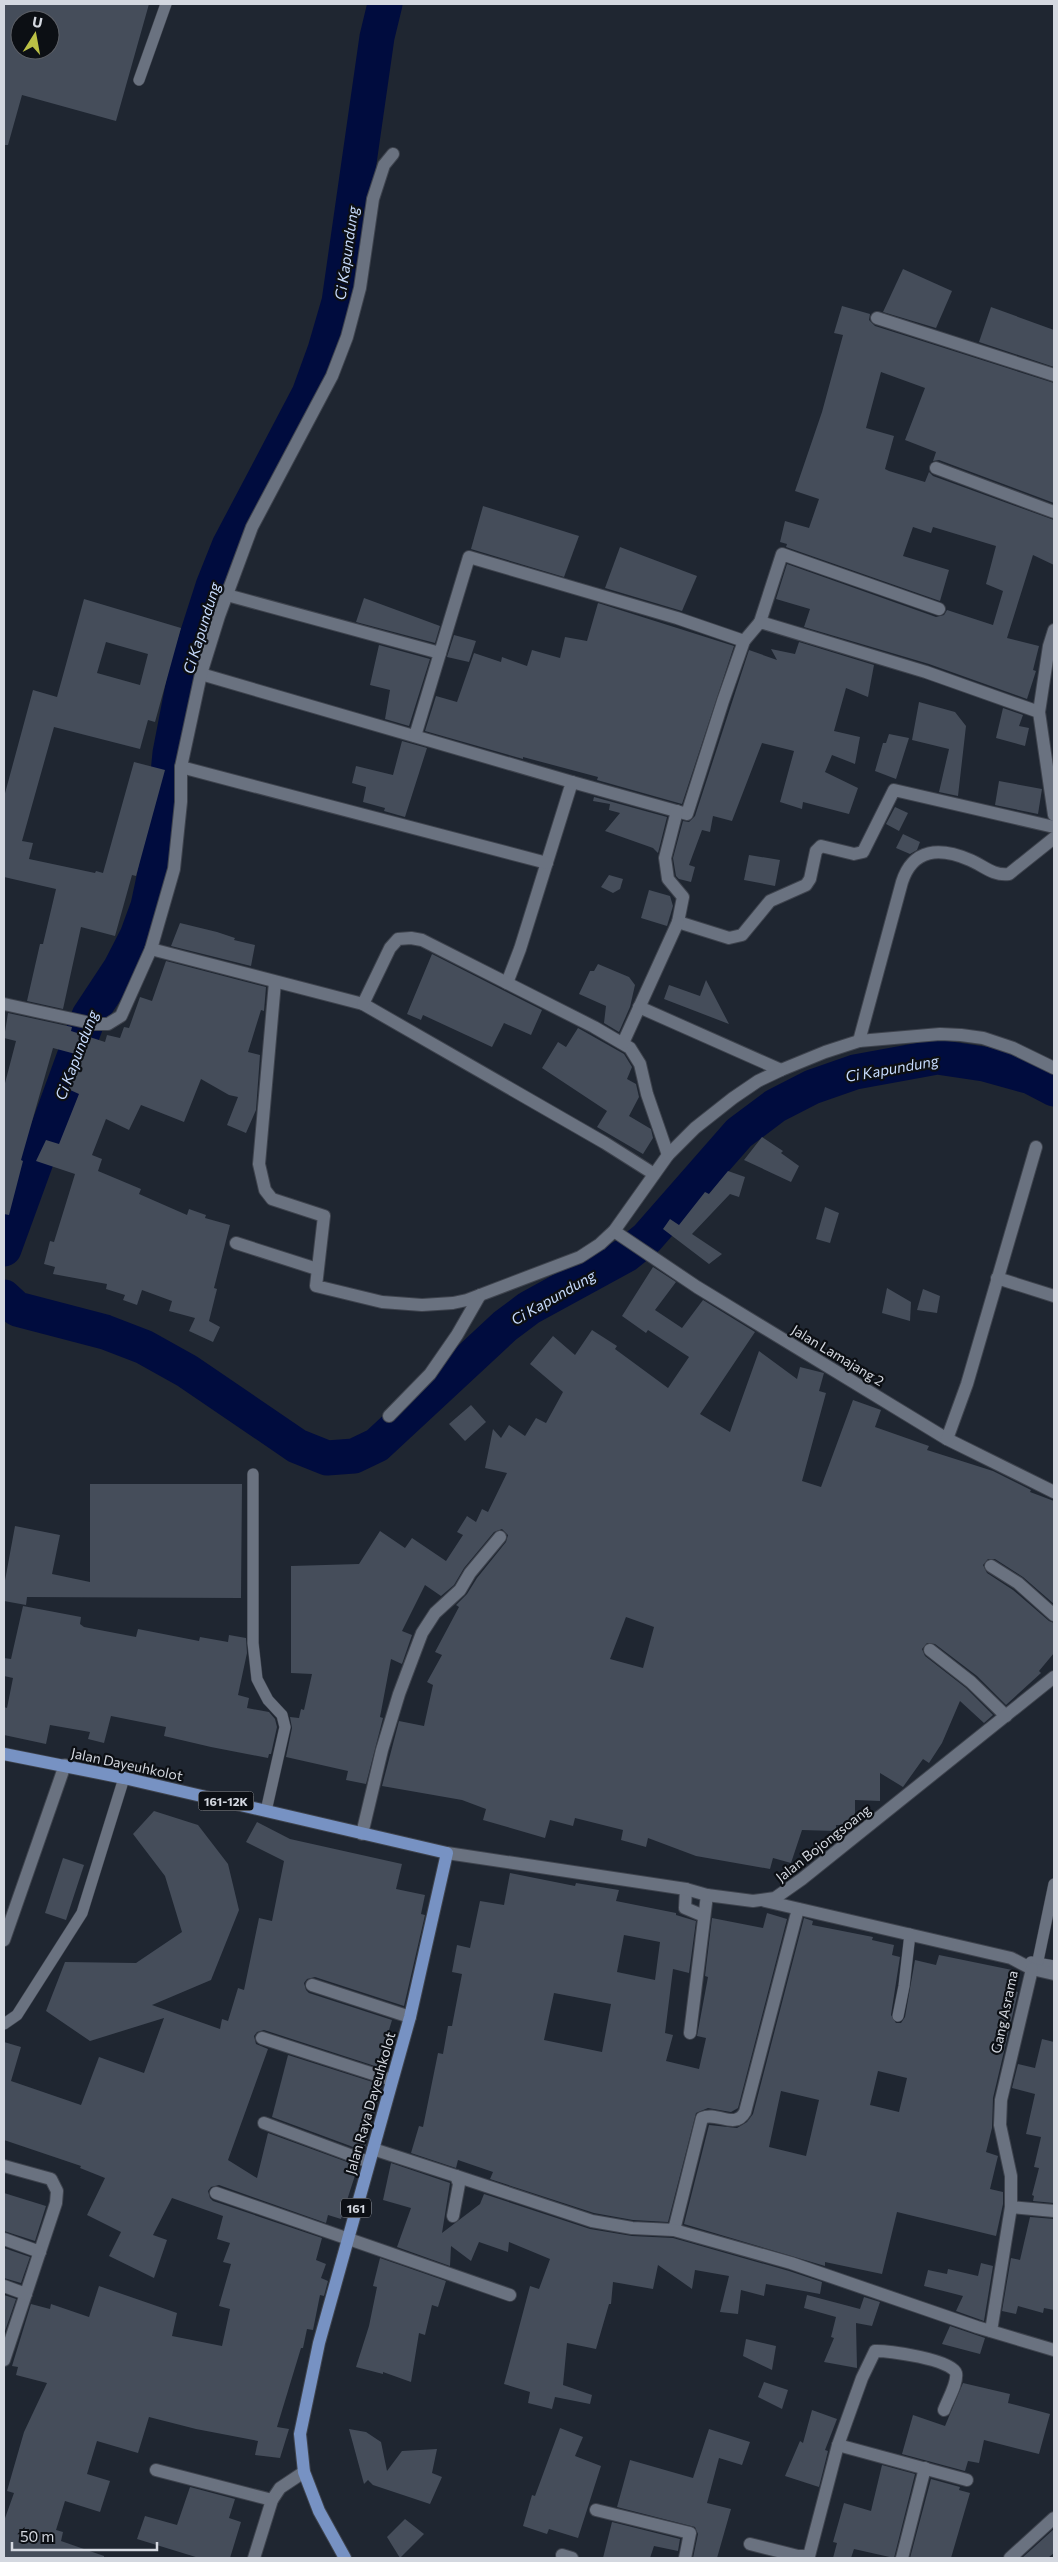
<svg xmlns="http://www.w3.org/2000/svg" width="1058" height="2562" viewBox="0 0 1058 2562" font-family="Commissioner,sans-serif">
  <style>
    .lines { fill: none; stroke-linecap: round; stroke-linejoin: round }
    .river { stroke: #000c3e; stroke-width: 35 }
    .building { fill: #454d5a; fill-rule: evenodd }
    .lane-casing { stroke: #3e434d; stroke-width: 12 }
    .street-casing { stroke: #3e434d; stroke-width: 14 }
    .secondary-casing { stroke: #3e434d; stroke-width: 14 }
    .primary-casing { stroke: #3e434d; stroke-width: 14 }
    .lane { stroke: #6a7280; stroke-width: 11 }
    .street { stroke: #6a7280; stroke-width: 12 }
    .secondary { stroke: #6a7280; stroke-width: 12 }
    .primary { stroke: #7792c3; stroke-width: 12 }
    .labels { text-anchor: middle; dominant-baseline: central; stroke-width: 4.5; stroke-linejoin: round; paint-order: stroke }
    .shield { fill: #0c0f14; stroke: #989ca3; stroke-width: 1 }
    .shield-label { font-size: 12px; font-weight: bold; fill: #d4d8e0 }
    .street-label { font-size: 14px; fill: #d4d8e0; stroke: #0c0f14 }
    .water-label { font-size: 15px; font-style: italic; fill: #c7dbfd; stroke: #0c0f14 }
  </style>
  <rect width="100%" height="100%" fill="#1f2631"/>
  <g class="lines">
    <g class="river">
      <polyline points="4,1249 89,1016 120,969 137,936 148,906 161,845 170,753 186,670 213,586 229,546 309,394 325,350 339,302 377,37 385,4"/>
      <polyline points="4,1297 17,1309 105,1332 144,1347 187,1371 297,1446 327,1458 354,1456 377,1445 505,1326 529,1308 626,1255 647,1238 739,1133 775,1106 812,1087 855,1072 937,1057 984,1064 1031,1077 1054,1089"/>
    </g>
  </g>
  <g class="building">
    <path d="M4,4H149L116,121L22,95L8,145H4ZM20,20H50V50H20Z"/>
    <polygon points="903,269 952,291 936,328 883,312"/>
    <polygon points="842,306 870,314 869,320 875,326 1054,383 1054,503 939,460 933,461 936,452 905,440 925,388 881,372 866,428 894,436 885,469 889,471 925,482 929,472 933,476 1054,520 1054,565 1033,555 1007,638 1039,646 1033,670 1036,671 1027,699 929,664 804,627 810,609 776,599 787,564 936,617 944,615 947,610 993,625 1003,591 986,584 996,546 933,527 931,533 913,527 903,556 949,570 940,601 786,547 787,544 780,542 785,521 809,528 819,499 795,491 822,412 843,335 834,333"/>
    <polygon points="991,307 1054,330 1054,367 979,342"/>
    <polygon points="483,506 579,536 564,577 471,549"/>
    <polygon points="620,547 697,576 682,611 605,588"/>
    <polygon points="364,598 440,626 435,643 356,622"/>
    <path d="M84,599L181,628L155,722L148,720L140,749L54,727L22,841L33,843L29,859L95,873L96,871L103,873L134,762L165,770L136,876L132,875L115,936L81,927L63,1009L27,1001L40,944H43L56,889L4,877V797L33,690L57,697ZM106,642L148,654L140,685L97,673Z"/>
    <polygon points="598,603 734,646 682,804 597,780 598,777 523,757 523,759 425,731 436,696 457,702 474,653 501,662 502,657 527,666 532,650 560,658 565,637 587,641"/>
    <polygon points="454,635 476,641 469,662 447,657"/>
    <polygon points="799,642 874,665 868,697 846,688 834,731 860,737 855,764 832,755 825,772 858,788 849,814 803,802 802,809 780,802 794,751 762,743 732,821 713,816 710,832 702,830 689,865 695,867 691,882 679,879 676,876 673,858 683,821 689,822 695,816 749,650 777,660 771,649 795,654"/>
    <polygon points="379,645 430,659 409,726 385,719 390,690 370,685"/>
    <polygon points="919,702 955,712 966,726 958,796 939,792 949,749 912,740"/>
    <polygon points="1003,708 1023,715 1019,726 1029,728 1025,746 996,738"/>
    <polygon points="889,734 909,738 896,779 875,771 883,743 886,743"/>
    <polygon points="402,741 427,748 405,817 384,811 385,808 363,802 366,787 352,783 356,766 393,775"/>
    <polygon points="999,781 1042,789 1038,814 995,805"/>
    <polygon points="594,797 667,817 658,853 653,848 605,831 620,813 609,810 610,804 593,801"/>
    <polygon points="895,807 908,813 899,831 886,824"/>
    <polygon points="903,834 920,842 917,850 910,854 896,848"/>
    <polygon points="749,855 780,860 775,886 744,880"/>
    <polygon points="609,875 623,879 620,889 613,893 601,887"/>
    <polygon points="649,890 670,896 673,906 667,926 641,918"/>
    <polygon points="180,923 217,932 235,938 234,940 255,945 251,966 171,946"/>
    <polygon points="432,954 542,1010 531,1035 504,1023 492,1047 423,1015 421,1020 407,1014"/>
    <polygon points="166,961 266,987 264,1011 261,1010 248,1052 260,1055 256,1110 246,1133 227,1125 238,1097 229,1095 201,1079 184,1122 141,1105 129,1130 106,1119 92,1155 102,1159 98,1171 141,1189 139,1194 187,1215 189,1209 206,1215 205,1218 230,1225 214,1288 217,1289 209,1321 220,1327 213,1342 189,1331 195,1318 169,1311 172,1301 142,1290 137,1305 123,1300 125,1295 106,1289 107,1284 53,1274 55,1267 44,1264 50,1241 54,1242 75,1174 36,1161 46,1140 59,1144 79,1094 68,1089 83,1056 53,1048 21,1160 23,1161 9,1215 4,1214 4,1087 16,1041 4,1038 8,1013 72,1027 71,1031 105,1042 107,1035 120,1038 124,1027 129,1028 140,997 152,1001"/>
    <polygon points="598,964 629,977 635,985 630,1007 619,1032 604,1023 606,1006 579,994 590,971 594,971"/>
    <polygon points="706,980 729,1024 664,999 669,985 700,996"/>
    <polygon points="578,1028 624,1054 632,1067 627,1079 636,1084 639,1097 629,1116 651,1129 653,1138 643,1154 597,1127 607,1111 542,1068 558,1042 566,1047"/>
    <polygon points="762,1137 783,1151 781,1153 799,1166 791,1182 744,1160"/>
    <polygon points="728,1171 745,1177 739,1197 730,1194 692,1234 722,1254 709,1264 663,1229 670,1219 679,1225 705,1192 709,1194"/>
    <polygon points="825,1207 839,1213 830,1243 816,1239"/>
    <path d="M653,1267L676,1282L655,1310L682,1328L703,1300L755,1332L700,1414L730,1432L759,1351L797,1379L800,1367L824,1373L819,1391L826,1393L802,1481L821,1487L853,1400L881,1410L875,1427L929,1446L927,1450L993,1471L1031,1490L1030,1492L1054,1501V1604L1023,1577L995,1559H988L983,1565L987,1573L1013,1590L1049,1621L1054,1623V1653L1039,1671L1041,1673L1006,1705L977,1676L935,1644L927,1643L922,1649L925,1656L966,1688L993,1715L984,1723L960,1701L942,1743L929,1763L923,1759L903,1787L880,1773V1801L855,1800V1825H836V1831L802,1830L791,1863L773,1858L770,1869L696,1856L648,1838L646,1847L621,1840L623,1830L575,1818L573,1826L550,1820L545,1838L483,1820L486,1809L462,1800L382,1786L399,1721L424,1726L433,1685L427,1682L442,1655L435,1652L459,1607L456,1605L467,1594L477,1578L506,1542L508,1535L502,1529L494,1532L464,1568L454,1585L441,1596L425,1585L402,1631L412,1635L402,1664L391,1659L380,1717L383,1718L366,1784L346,1780L348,1771L286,1757L292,1728L290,1717L299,1718L301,1709L304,1710L312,1674L291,1673V1566L359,1564L380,1531L405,1548L412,1538L446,1561L463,1535L457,1532L467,1516L476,1522L482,1509L488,1512L507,1473L485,1468L493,1429L501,1438L509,1425L525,1436L536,1418L546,1423L563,1392L530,1364L553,1336L575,1355L592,1330L617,1346L615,1349L668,1388L689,1357L648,1330L646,1333L622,1316ZM626,1617L654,1627L643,1668L610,1659Z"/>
    <polygon points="887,1288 911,1302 910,1321 882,1313"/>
    <polygon points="923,1289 940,1296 937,1313 917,1310"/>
    <polygon points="471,1405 486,1422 465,1441 449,1424"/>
    <polygon points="90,1484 242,1484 241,1598 27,1597 26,1605 4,1601 4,1586 15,1526 60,1535 52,1574 90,1582"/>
    <polygon points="23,1606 81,1617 80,1624 84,1627 136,1637 138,1629 199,1641 200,1637 228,1642 229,1635 246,1638 247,1653 238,1695 249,1698 247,1708 269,1712 275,1719 277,1727 271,1754 269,1754 268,1758 211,1747 164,1736 166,1727 111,1716 104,1743 88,1739 90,1732 50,1725 46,1744 4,1735 4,1707 7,1708 13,1678 4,1676 4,1658 11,1659"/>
    <polygon points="154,1811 198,1825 228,1864 239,1910 211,1980 152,2005 220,2029 222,2019 228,2021 238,1988 244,1990 259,1918 272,1921 284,1861 246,1842 257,1822 290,1839 402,1864 396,1889 425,1895 421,1914 425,1915 404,2006 315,1977 307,1979 304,1983 306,1990 309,1993 392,2020 378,2067 264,2030 257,2032 254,2036 256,2044 268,2049 228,2160 257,2178 268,2133 358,2166 341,2219 328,2215 326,2223 219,2185 211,2187 208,2191 210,2198 213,2201 322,2238 316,2260 326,2264 321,2278 328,2281 324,2296 320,2295 313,2330 307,2329 303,2348 301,2348 277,2427 289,2429 280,2458 255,2455 258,2441 196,2429 149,2417 138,2453 97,2441 87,2474 110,2481 100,2512 65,2501 56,2530 63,2532 61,2541 104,2556 104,2558 4,2558 4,2521 14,2493 7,2491 24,2432 47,2383 16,2375 18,2367 12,2366 31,2304 50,2309 51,2304 89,2317 99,2286 177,2313 172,2336 222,2346 230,2309 219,2306 231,2264 223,2262 230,2243 217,2239 223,2216 172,2198 153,2235 167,2240 154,2278 109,2256 121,2232 87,2215 105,2178 80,2168 81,2166 4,2140 4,2042 21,2047 11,2081 81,2105 99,2057 144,2073 164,2018 90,2041 46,2011 65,1962 136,1963 182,1932 165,1876 133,1834"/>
    <polygon points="63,1858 84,1865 66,1920 45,1913"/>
    <path d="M510,1873L575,1886L576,1883L619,1890L616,1901L676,1913V1915L696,1921L689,1973L673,1969L665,2033L673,2035L666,2061L699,2069L706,2038L697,2036L708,1977L705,1976L712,1918L763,1928L767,1913L787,1919L738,2108L731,2112L708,2108L696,2113L668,2222L633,2220L594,2213L490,2179L493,2172L458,2160L456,2168L411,2153L419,2126L423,2127L438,2053L443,2054L448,2026H452L462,1974L452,1972L457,1945L470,1948L480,1901L504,1905ZM624,1935L660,1942L655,1980L617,1972ZM554,1993L611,2004L602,2052L544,2040Z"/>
    <path d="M804,1918L813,1921L812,1925L873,1937L872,1940L894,1945L892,1955L900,1957L891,2015L896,2023H901L905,2017L915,1960L936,1965L939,1955L1017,1971L1012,1991L1018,1992L993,2098L992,2128L986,2152L998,2156L990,2189L1003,2192V2204L996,2236L897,2212L882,2274L825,2262V2266L684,2224L709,2125L737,2128L747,2122L753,2114ZM878,2071L907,2078L899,2112L870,2105ZM781,2091L819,2100L806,2156L769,2147Z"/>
    <polygon points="1042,2039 1054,2042 1054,2203 1033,2201 1034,2196 1032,2195 1039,2168 1034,2167 1041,2137 1026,2134 1035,2094 1012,2088 1018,2064 1035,2068"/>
    <polygon points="288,2055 382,2085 364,2151 272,2117"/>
    <polygon points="391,2163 450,2183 442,2233 480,2204 484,2194 590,2229 632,2236 673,2238 789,2271 822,2282 820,2294 766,2284 764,2296 741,2290 738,2314 720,2312 729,2276 695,2270 692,2289 658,2265 653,2289 613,2282 611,2304 609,2304 596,2349 567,2343 563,2385 592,2395 590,2404 555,2397 552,2409 528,2403 530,2392 504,2384 530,2286 539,2289 550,2259 509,2242 508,2252 479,2242 471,2261 451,2246 450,2266 397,2247 411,2208 383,2200"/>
    <polygon points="4,2193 46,2206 35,2241 4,2231"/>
    <polygon points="1030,2217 1054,2219 1054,2310 1044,2308 1043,2313 1018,2306 1016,2314 1002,2311 1011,2258 1020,2260"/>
    <polygon points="4,2248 30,2257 21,2283 4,2278"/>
    <polygon points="380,2258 446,2281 438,2307 432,2305 425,2335 419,2333 411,2382 383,2372 383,2374 356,2367 369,2326 377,2287 373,2286"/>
    <polygon points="981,2263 993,2266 984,2321 956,2311 963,2296 924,2286 928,2270 947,2274 948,2269 978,2276"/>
    <polygon points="4,2295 16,2299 5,2331 4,2330"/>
    <polygon points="807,2295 860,2309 864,2297 880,2302 872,2326 856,2323 857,2368 824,2362 834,2338 831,2337 836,2317 804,2308"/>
    <polygon points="950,2326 985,2338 980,2354 942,2344"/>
    <polygon points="746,2339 776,2346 772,2370 743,2356"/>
    <polygon points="764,2382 788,2390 782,2409 758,2397"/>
    <polygon points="963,2383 1010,2394 1008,2403 1050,2414 1039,2454 984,2440 979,2463 968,2461 965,2471 902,2454 913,2415 945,2426"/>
    <polygon points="812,2410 837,2419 825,2450 828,2451 819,2487 785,2476 800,2441 803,2443"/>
    <polygon points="560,2428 583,2437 575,2456 601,2466 578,2538 549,2529 547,2534 523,2526 532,2495 535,2496"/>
    <polygon points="349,2429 366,2432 381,2442 387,2471 402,2451 437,2449 432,2473 442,2477 430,2504 373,2485 368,2480 364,2484"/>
    <polygon points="709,2429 750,2442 742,2465 719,2458 707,2503 731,2509 717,2558 693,2558 698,2534 695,2527 617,2507 630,2460 693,2478"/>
    <polygon points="882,2465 915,2474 894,2558 854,2549 851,2558 833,2558 837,2543 833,2542 844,2503 871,2511"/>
    <polygon points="931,2479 960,2487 959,2490 970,2493 951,2558 910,2558"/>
    <polygon points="190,2487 235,2499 229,2518 241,2522 230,2558 199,2558 137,2539 145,2516 177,2525"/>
    <polygon points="405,2519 424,2534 400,2558 387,2537"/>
    <polygon points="612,2522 680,2539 678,2551 654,2546 650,2558 603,2558"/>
    <polygon points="1054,2529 1054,2553 1048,2558 1022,2558"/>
  </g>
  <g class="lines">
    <g class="lane-casing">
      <g id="lane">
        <polyline points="139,80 166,4"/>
        <polyline points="253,1474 253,1643 257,1679 268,1700 282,1715 285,1727 266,1811"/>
        <polyline points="1031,1962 1054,1966"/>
        <polyline points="1036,1970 1054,1884"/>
        <polyline points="898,2016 904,1986 910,1934"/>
        <polyline points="4,2024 17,2015 82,1913 124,1778"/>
      </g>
    </g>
    <g class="street-casing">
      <g id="street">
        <polyline points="877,318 1054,375"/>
        <polyline points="936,468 1054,512"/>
        <polyline points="227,595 440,653"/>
        <polyline points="760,622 782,554 939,609"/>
        <polyline points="1054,630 1049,646 1039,712 1054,815"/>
        <polyline points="201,674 572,782 520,949 507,983"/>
        <polyline points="415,736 469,557 677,618 744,641 760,622 926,672 1039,712"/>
        <polyline points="181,767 547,863"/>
        <polyline points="572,782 687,814 723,701 744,641"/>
        <polyline points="677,811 665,858 668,879 683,897 678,922 729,938 742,935 770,901 806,885 810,879 816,851 821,846 854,854 863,852 894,790 1054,827"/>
        <polyline points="151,949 363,1004 605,1143 654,1174"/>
        <polyline points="275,982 259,1164 265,1190 272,1199 324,1216 316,1286 382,1302 422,1305 453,1303 467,1300 580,1257 600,1244 614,1231 668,1155 695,1128 733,1098 758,1081 781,1070 825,1052 859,1041 940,1034 961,1035 983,1038 1013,1048 1054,1068"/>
        <polyline points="4,1004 95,1024 108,1024 121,1016 151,949 174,869 181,802 181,767 201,674 219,616 252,527 332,376 347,337 360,288 373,199 384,165 393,154"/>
        <polyline points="363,1004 390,948 398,939 411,938 422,940 594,1027 630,1048 640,1064 647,1094 668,1155"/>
        <polyline points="639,1007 781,1070"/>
        <path d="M859,1041L902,882C913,848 940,847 970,860C984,866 993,876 1009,874L1054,838"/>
        <polyline points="623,1043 678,922"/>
        <polyline points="614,1231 697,1287 947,1439 1054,1492"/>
        <polyline points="236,1243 317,1269"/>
        <polyline points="997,1278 1054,1296"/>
        <polyline points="389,1416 430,1374 457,1335 480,1295"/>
        <polyline points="947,1439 967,1384 1036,1147"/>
        <polyline points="991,1566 1018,1583 1054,1615"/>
        <polyline points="930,1650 971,1682 1006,1716"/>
        <polyline points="362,1834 382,1750 399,1694 422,1633 435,1613 460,1590 470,1573 500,1537"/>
        <polyline points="686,1889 685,1908 704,1916"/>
        <polyline points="765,1901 1011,1958 1032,1969 1054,1974"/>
        <polyline points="4,1940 65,1765"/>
        <polyline points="312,1985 410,2017"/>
        <polyline points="690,2033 707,1895"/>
        <polyline points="262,2038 392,2080"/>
        <polyline points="264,2123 369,2162"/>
        <polyline points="373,2149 456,2176 459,2184 453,2216"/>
        <polyline points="4,2166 51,2179 57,2191 56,2203 4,2360"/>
        <path d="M456,2176L592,2221L632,2228L674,2230L702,2118C717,2111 735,2130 745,2112L798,1909"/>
        <polyline points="216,2193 510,2295"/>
        <polyline points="1011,2207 1054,2211"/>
        <polyline points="674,2230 791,2263 977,2327 1054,2350"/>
        <polyline points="4,2239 40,2252"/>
        <polyline points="4,2286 26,2294"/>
        <polyline points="991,2331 1011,2207 1011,2176 1000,2125 1001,2100 1032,1969"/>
        <polyline points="838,2445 967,2480"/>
        <polyline points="156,2470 272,2500"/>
        <polyline points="596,2510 690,2533 685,2558"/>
        <path d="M750,2544L798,2556H809L838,2445L862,2378L875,2351C888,2350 953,2360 956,2373C958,2383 947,2401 944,2410"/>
        <polyline points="562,2555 572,2558"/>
        <polyline points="254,2558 272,2500 280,2488 304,2472"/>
        <polyline points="902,2558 925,2468"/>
        <polyline points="1010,2558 1054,2518"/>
      </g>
    </g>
    <g class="secondary-casing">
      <polyline id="secondary" points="447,1853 686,1889 707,1895 753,1901 775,1898 802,1879 1054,1677"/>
    </g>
    <g class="primary-casing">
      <polyline id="primary" points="4,1754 124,1778 447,1853 410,2017 319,2343 300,2434 304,2472 319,2511 345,2558"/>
    </g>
    <use href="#lane" class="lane"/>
    <use href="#street" class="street"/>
    <use href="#secondary" class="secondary"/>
    <use href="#primary" class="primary"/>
  </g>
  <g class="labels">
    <g class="shield">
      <rect x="198.5" y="1791.5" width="55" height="19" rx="4"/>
      <rect x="341" y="2198.5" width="30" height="19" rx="4"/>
    </g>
    <g class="shield-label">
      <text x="226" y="1801">161-12K</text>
      <text x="356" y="2208">161</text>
    </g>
    <g class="street-label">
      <text transform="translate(838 1355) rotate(31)">Jalan Lamajang 2</text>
      <text transform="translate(127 1764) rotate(12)">Jalan Dayeuhkolot</text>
      <text transform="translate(823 1843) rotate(-38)">Jalan Bojongsoang</text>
      <text transform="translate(1004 2012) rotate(-78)">Gang Asrama</text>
      <text transform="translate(370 2103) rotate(-74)">Jalan Raya Dayeuhkolot</text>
    </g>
    <g class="water-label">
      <text transform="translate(346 253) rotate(-82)">Ci Kapundung</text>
      <text transform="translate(201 628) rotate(-73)">Ci Kapundung</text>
      <text transform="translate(76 1055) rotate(-69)">Ci Kapundung</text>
      <text transform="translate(892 1068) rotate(-10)">Ci Kapundung</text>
      <text transform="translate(553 1297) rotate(-30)">Ci Kapundung</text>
    </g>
  </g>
  <rect width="1058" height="2562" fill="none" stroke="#d4d8e0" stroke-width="10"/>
  <g transform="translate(35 35) rotate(11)"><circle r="24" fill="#0c0f14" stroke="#5c5f66"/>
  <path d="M0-4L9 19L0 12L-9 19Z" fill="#bbc045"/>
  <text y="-8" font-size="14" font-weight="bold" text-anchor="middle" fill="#d4d8e0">U</text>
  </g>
  <path d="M12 2542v8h145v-8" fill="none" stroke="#d4d8e0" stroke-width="2.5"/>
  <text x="20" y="2542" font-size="15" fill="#d4d8e0" stroke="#0c0f14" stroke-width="4" paint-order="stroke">50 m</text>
</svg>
